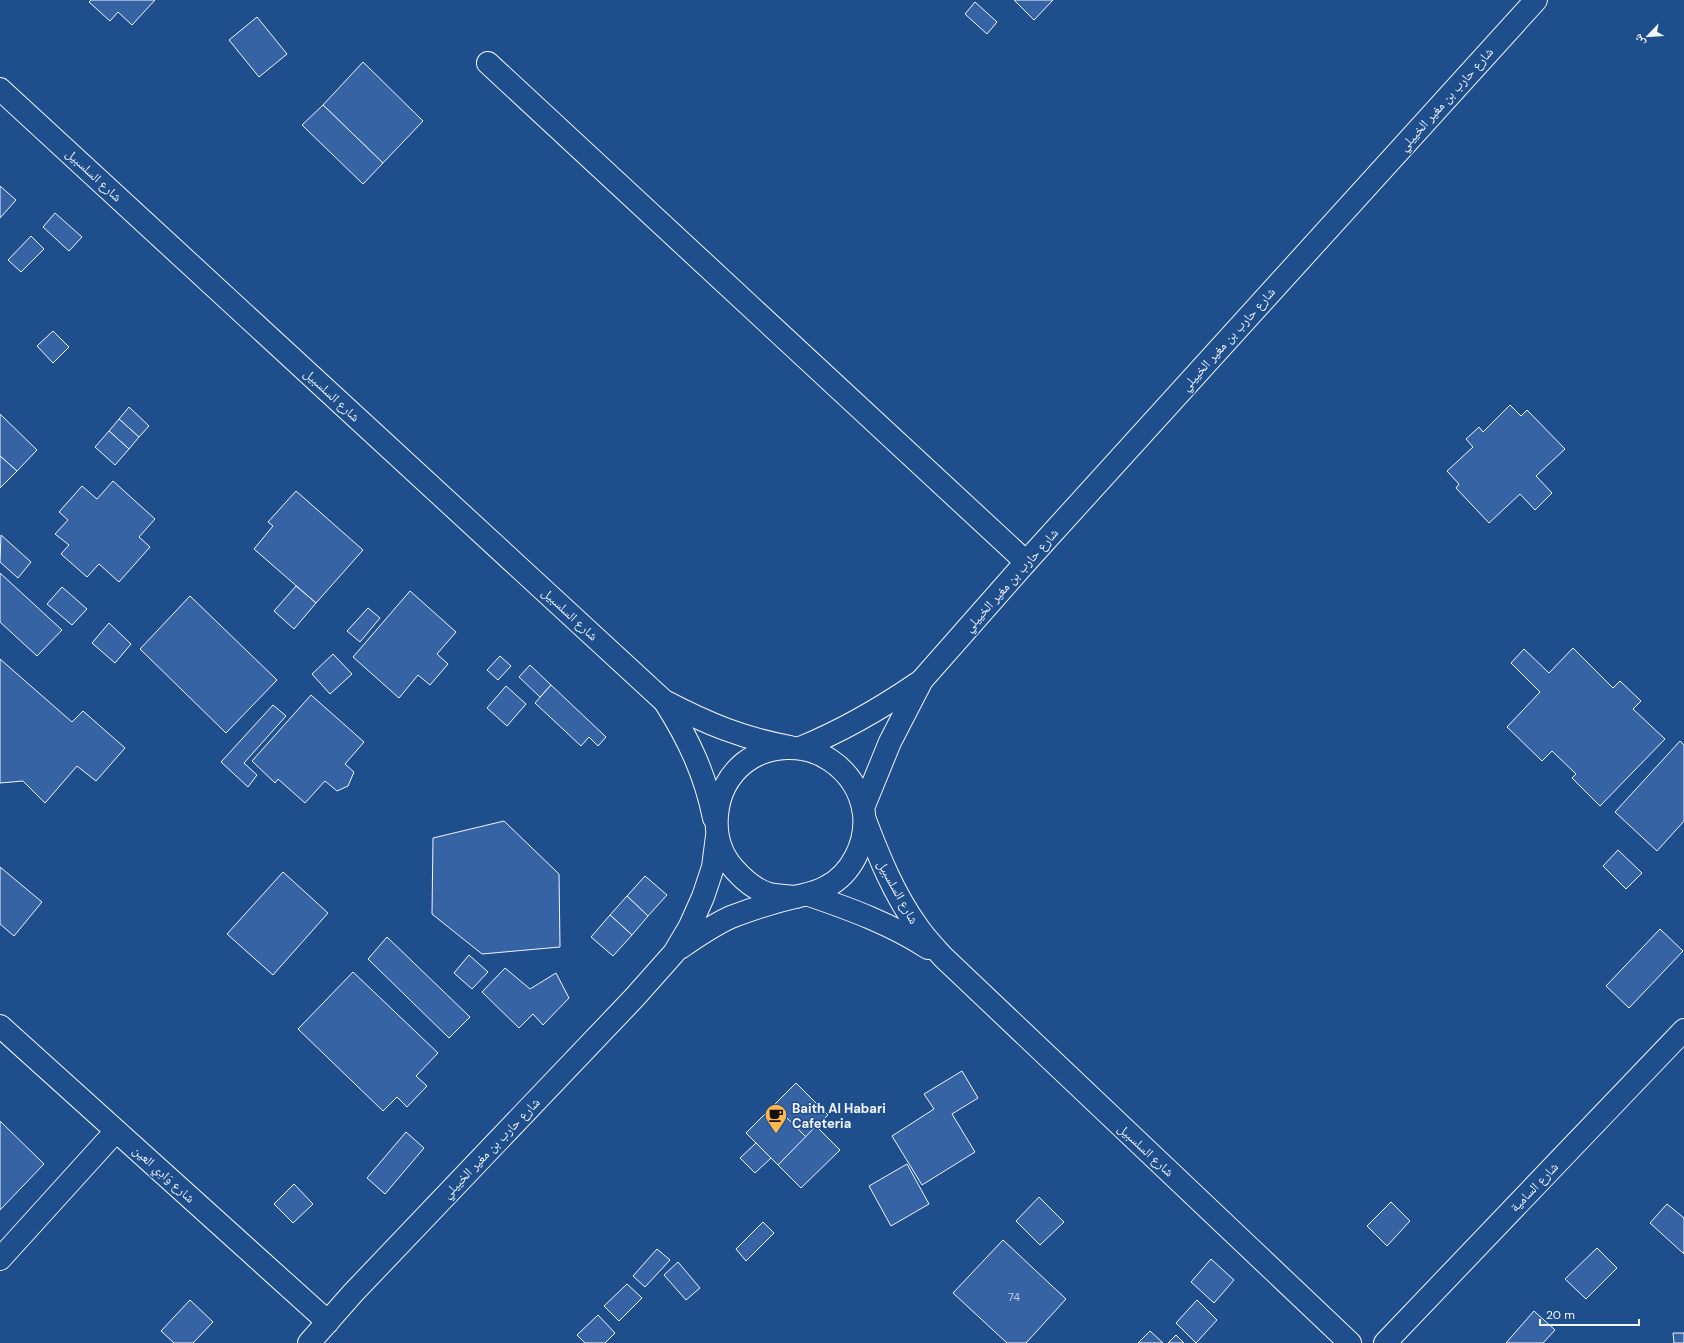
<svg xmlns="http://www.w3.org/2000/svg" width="1684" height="1343" viewBox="0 0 1684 1343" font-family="'DM Sans','Noto Naskh Arabic',sans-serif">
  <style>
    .building { fill: #3563a3; stroke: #f2f6ff }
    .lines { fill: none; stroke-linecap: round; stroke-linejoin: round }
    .street-casing { stroke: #f2f6ff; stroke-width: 24 }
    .street { stroke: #1f4e8c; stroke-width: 22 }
    .labels { text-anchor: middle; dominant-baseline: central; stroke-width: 3; stroke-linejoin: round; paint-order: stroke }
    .number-label { font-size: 11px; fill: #c3d1e8 }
    .street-label { font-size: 13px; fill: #f2f6ff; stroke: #1f4e8c }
    .poi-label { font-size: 13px; font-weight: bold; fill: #f2f6ff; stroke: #1f4e8c; text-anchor: start }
  </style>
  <rect width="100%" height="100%" fill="#1f4e8c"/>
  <g class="building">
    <polygon points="91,0 155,0 132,25 118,12 110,21 89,2"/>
    <polygon points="1014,0 1053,0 1034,20"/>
    <polygon points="975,2 997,22 987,34 965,14"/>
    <polygon points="257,17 287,54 259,77 229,40"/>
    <polygon points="363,62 423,121 383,163 323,105"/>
    <polygon points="323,105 383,163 363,184 302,125"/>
    <polygon points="0,186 16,200 0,218"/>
    <polygon points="55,213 82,237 69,251 43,227"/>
    <polygon points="31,236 44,249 21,272 8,260"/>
    <polygon points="53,331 69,347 53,363 37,346"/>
    <polygon points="1510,405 1521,416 1527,410 1565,449 1536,476 1552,493 1535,510 1520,494 1489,523 1456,488 1459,484 1447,471 1473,447 1466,439 1479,427 1483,432"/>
    <polygon points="129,407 149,426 139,437 119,419"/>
    <polygon points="0,414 37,450 17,471 0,456"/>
    <polygon points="119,419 139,437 129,449 109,431"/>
    <polygon points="109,431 129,449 115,465 95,447"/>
    <polygon points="0,456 17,471 0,488"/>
    <polygon points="113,481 155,519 139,537 150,547 119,582 99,564 87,577 61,554 69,545 55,534 68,520 59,512 82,486 97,499"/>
    <polygon points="296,491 363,550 316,603 254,549 273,526 268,522"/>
    <polygon points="1,535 31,562 18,578 0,562"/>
    <polygon points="0,573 62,630 37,656 0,622"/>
    <polygon points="296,586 316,603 294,629 274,611"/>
    <polygon points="62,587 87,609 72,625 47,604"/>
    <polygon points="410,591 456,632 437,654 448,664 430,685 418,675 399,698 353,657"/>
    <polygon points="190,596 277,680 226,733 140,649"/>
    <polygon points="368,608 380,618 360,642 347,631"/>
    <polygon points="109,623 131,644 115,663 92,643"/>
    <polygon points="1573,648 1613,688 1620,681 1641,701 1633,709 1665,739 1600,806 1572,778 1576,774 1552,751 1542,761 1507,727 1540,692 1511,663 1524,649 1549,673"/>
    <polygon points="333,654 352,674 330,694 312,674"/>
    <polygon points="500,656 511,666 498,680 487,670"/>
    <polygon points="0,659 72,722 83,711 125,748 96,781 77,766 45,803 23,781 0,783"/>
    <polygon points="530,665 551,685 540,697 519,677"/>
    <polygon points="551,685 606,737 598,746 589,737 581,746 535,703"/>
    <polygon points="506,686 526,704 507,726 487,708"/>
    <polygon points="311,695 364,742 345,764 354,772 348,786 337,791 325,781 305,803 278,779 275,783 252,761"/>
    <polygon points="273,705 286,716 244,763 257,775 248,787 221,762"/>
    <polygon points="1680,741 1684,745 1684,821 1657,851 1615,812"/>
    <polygon points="504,821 559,874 560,947 482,954 432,914 433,838"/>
    <polygon points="1618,850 1642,873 1626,889 1603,866"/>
    <polygon points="0,867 42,902 14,936 0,924"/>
    <polygon points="283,872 328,913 273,975 227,934"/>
    <polygon points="645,876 667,895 648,916 627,896"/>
    <polygon points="627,896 648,916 632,935 610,915"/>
    <polygon points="610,915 632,935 613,956 591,937"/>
    <polygon points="1660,929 1683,951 1629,1008 1606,986"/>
    <polygon points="387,937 470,1017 449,1038 368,959"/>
    <polygon points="469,955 488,972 472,989 454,973"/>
    <polygon points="505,968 530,989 556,973 569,998 543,1025 533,1014 519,1028 482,992"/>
    <polygon points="353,972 438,1053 416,1076 427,1086 407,1107 397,1097 383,1111 298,1029"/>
    <polygon points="962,1071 978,1098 952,1114 975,1152 922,1185 892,1136 934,1109 924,1094"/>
    <polygon points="796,1083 828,1115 806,1137 774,1105"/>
    <polygon points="774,1105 806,1137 778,1165 746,1133"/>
    <polygon points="0,1121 44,1164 0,1210"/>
    <polygon points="816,1126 840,1150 801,1188 778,1165"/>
    <polygon points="406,1132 424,1148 385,1194 367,1178"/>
    <polygon points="756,1143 771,1158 755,1173 740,1158"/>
    <polygon points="907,1164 929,1204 891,1226 869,1186"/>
    <polygon points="294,1184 313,1204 293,1223 274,1204"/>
    <polygon points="1039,1197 1064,1222 1040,1245 1016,1221"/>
    <polygon points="1391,1202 1410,1221 1387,1246 1367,1226"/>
    <polygon points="1667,1204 1684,1218 1684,1254 1650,1223"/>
    <polygon points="763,1222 774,1233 746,1261 736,1249"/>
    <polygon points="1003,1240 1066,1299 1026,1343 1007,1343 953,1293"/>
    <polygon points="1597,1248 1617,1268 1586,1299 1565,1279"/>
    <polygon points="657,1249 670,1260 645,1287 633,1276"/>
    <polygon points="1211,1259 1234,1280 1214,1303 1191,1282"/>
    <polygon points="678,1262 700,1288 686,1300 664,1275"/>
    <polygon points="627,1284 642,1298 619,1321 604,1306"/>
    <polygon points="190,1300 213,1322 193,1343 174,1343 161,1331"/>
    <polygon points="1197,1300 1217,1320 1196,1343 1176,1323"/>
    <polygon points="1534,1311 1555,1330 1543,1343 1506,1343"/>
    <polygon points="598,1315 615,1333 605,1343 585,1343 577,1335"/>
    <polygon points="1150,1331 1163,1343 1138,1343"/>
    <polygon points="1673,1333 1684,1333 1684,1343 1674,1343"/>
    <polygon points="1176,1335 1184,1343 1168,1343"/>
  </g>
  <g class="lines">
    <g class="street-casing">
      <g id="street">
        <polyline points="488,63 1026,562"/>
        <path d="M0,89L664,701C708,724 742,738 790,747"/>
        <path d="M665,702C689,740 705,774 714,818"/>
        <path d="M800,748C842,731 880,709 918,683"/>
        <polyline points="863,808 890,742 922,680 1026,562 1536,0"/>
        <path d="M865,820C879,857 894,894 917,926C924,937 934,947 943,957L1350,1343"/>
        <path d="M809,895C850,909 891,924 928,948"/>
        <path d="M680,948C696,937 713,925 731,917C752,909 773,902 795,897C806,894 816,893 826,887C852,874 867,842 864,814C861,791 848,772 830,760C805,743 768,744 744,763C712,789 707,840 735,870C744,880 756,890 769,894C778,896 788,896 796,897"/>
        <polyline points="0,1026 328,1322"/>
        <polyline points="0,1259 116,1131"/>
        <polyline points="309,1343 353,1293 634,998 674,953 690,926 703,897 713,867 717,836"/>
        <polyline points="1385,1343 1684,1030"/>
      </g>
    </g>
    <use href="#street" class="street"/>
  </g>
  <defs>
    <g id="cafe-pin" transform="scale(1.15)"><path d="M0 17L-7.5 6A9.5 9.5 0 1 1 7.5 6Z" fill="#ffb74d" stroke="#1f4e8c"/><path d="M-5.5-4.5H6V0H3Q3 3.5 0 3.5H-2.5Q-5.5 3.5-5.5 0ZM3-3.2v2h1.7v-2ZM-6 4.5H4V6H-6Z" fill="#111"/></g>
  </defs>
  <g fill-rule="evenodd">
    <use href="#cafe-pin" x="776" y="1115"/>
  </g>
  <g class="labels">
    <g class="number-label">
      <text x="1014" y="1297">74</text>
    </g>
    <g class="street-label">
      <text transform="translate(1446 99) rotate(-48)">شارع حارب بن مغير الخييلي</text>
      <text transform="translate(94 175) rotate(43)">شارع السلسبيل</text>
      <text transform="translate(1228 339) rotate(-48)">شارع حارب بن مغير الخييلي</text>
      <text transform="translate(332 395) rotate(43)">شارع السلسبيل</text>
      <text transform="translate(1011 580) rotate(-48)">شارع حارب بن مغير الخييلي</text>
      <text transform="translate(570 614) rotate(43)">شارع السلسبيل</text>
      <text transform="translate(898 892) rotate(61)">شارع السلسبيل</text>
      <text transform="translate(491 1148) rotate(-46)">شارع حارب بن مغير الخييلي</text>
      <text transform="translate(1146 1150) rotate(43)">شارع السلسبيل</text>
      <text transform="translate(164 1174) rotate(42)">شارع وَادِي العين</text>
      <text transform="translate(1534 1187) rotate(-46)">شارع السامية</text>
    </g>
    <g class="poi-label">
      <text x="792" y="1108">Baith Al Habari<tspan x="792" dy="15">Cafeteria</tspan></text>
    </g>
  </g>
  <g transform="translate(1648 36) rotate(245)" stroke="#1f4e8c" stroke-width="3" paint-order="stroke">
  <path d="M0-3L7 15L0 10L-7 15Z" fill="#f2f6ff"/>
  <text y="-6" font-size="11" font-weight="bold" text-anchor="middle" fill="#f2f6ff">ش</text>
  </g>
  <path d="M1540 1319v6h99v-6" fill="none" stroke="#f2f6ff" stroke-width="2"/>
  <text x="1546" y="1319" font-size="12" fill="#f2f6ff" stroke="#1f4e8c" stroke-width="3" paint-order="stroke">20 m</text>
</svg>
